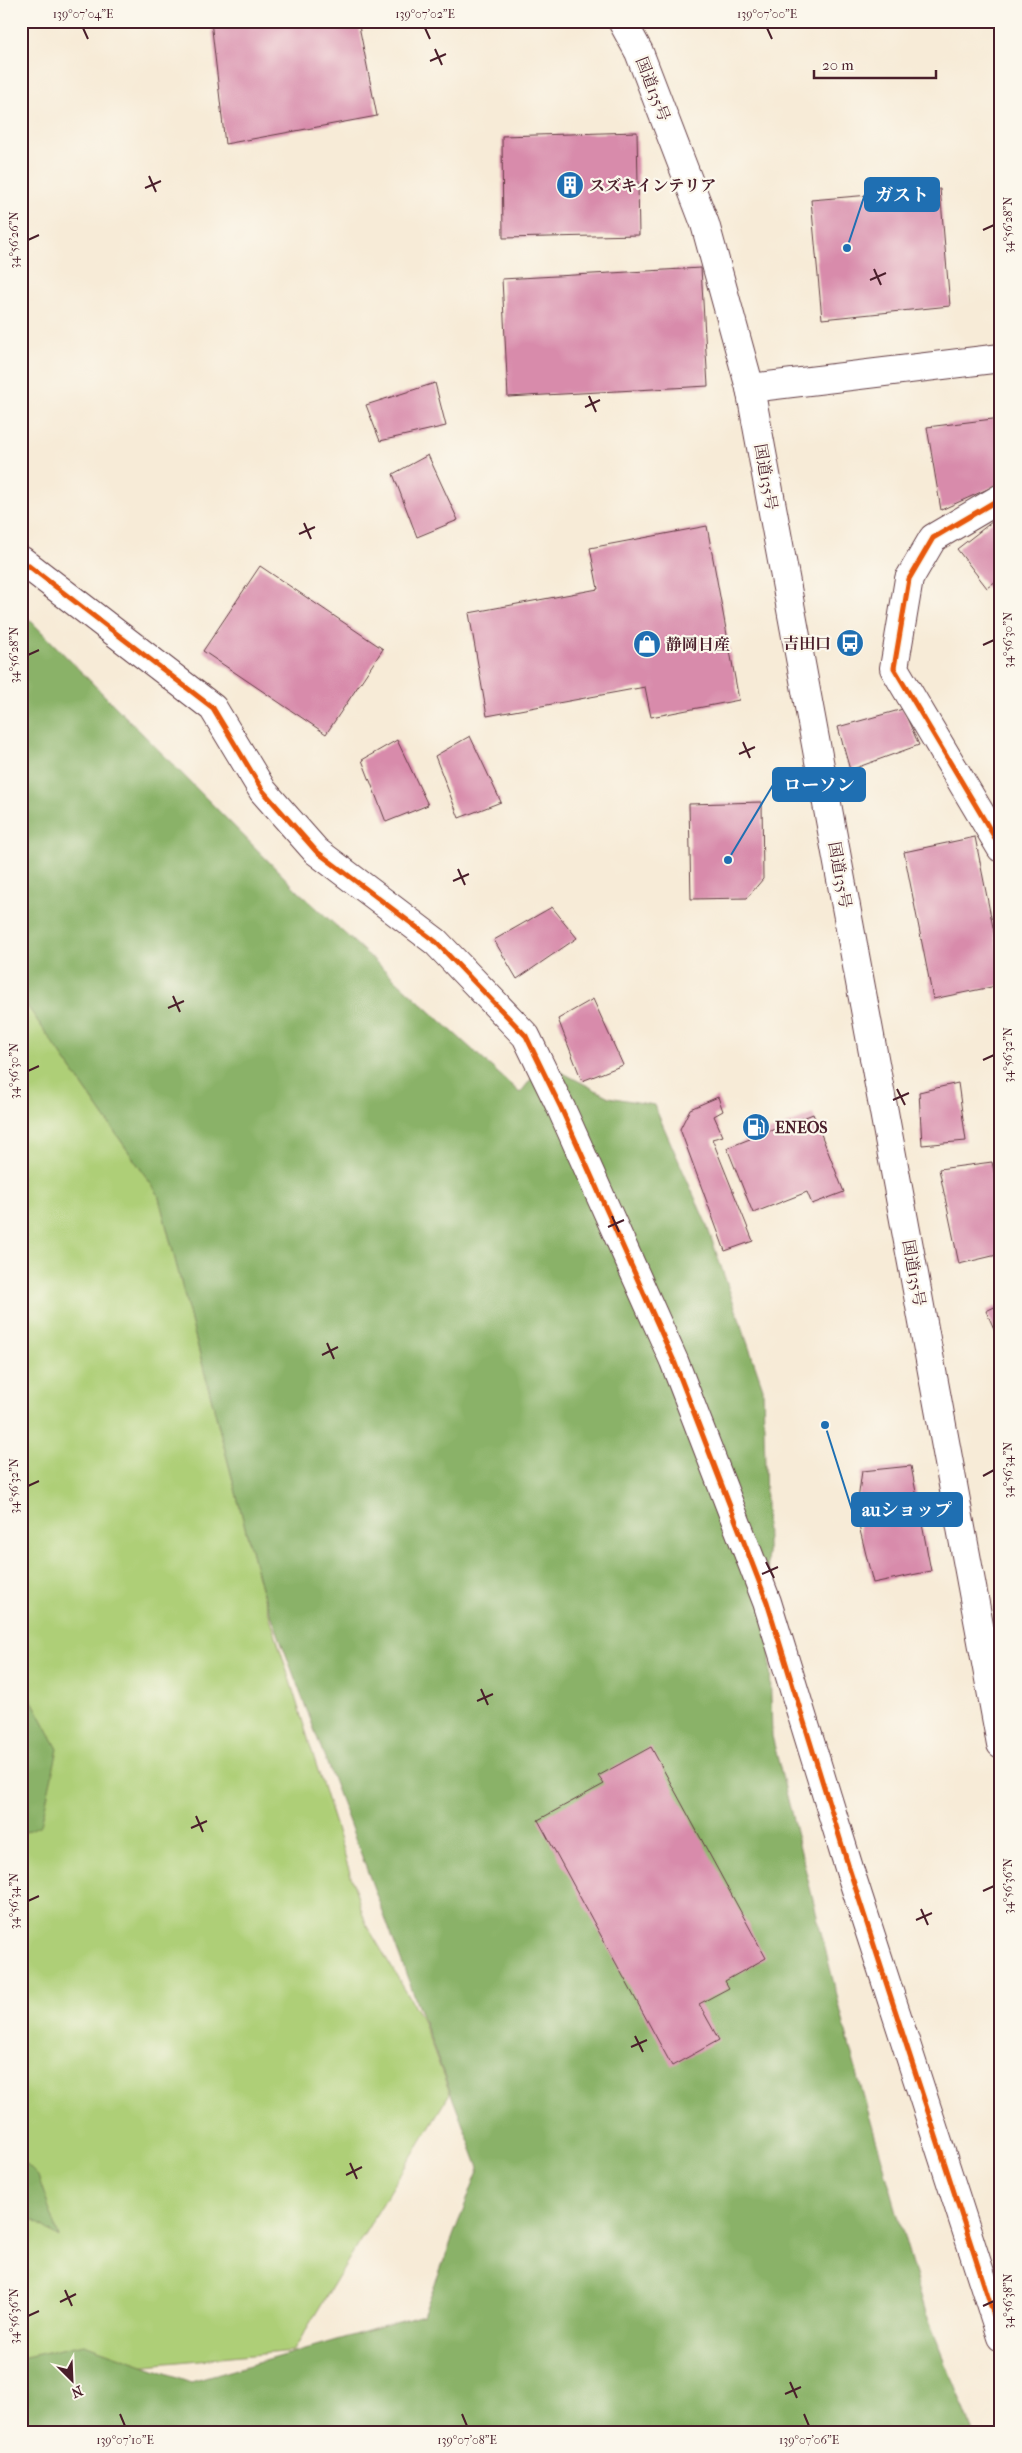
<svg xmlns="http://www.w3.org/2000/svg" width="1022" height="2453" viewBox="0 0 1022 2453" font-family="'IM FELL French Canon','Noto Serif JP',serif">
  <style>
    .green { fill: #aecf77; stroke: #7c7751 }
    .forest { fill: #8ab268; stroke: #6a684a }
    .building { fill: #d88bab }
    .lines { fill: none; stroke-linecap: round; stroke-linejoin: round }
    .street-casing { stroke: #643e45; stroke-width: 30 }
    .secondary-casing { stroke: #643e45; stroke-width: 30 }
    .highway-casing { stroke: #643e45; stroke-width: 30 }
    .street { stroke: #fff; stroke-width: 28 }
    .secondary { stroke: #fff; stroke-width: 28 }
    .highway { stroke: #fff; stroke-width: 28 }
    .cycleway-casing { stroke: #fbf7ec; stroke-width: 8 }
    .cycleway { stroke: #e8590c; stroke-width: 5 }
    .ticks { fill: none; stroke: #4a1f2b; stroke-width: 2 }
    .labels { text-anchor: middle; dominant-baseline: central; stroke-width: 4.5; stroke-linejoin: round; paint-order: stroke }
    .street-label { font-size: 16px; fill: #4a1f2b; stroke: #fbf7ec }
    .poi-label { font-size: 16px; font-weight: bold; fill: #4a1f2b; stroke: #fbf7ec; text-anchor: start }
    .leader { fill: none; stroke: #1f6fb2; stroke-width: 2 }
    .callout-dot { fill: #1f6fb2; stroke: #fbf7ec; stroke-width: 2 }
    .callout { fill: #1f6fb2; stroke: #1f6fb2; stroke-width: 2 }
    .callout-label { font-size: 18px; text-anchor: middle; font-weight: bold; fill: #fff }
    .neatline { fill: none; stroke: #4a1f2b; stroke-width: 2 }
    .ticks-label { font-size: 12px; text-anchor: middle; fill: #4a1f2b }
  </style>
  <rect width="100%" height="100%" fill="#fbf7ec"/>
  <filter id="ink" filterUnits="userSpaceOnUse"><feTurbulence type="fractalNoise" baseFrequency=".02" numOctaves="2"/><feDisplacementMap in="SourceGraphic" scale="10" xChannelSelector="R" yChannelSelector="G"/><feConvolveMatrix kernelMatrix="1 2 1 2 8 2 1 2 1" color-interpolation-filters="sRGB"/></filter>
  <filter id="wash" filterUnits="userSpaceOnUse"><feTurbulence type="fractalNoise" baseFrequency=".0096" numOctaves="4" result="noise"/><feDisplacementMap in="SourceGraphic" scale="20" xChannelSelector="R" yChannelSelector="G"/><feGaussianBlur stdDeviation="1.12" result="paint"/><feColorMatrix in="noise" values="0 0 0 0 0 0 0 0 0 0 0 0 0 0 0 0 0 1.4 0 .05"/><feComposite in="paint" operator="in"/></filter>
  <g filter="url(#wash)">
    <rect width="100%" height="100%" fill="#f7ebd7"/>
    <polygon class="green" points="21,997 158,1194 261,1588 366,1924 421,2017 450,2093 293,2351 21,2377"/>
    <g class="forest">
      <polygon points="21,611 299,892 520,1093 544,1063 609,1097 654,1105 706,1223 763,1388 772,1736 851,2052 926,2313 973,2432 21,2432 21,2358 84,2344 191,2382 423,2315 479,2168 261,1588 158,1194 21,997"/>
      <polygon points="21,1680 58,1749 41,1825 21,1834"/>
      <polygon points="21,2159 38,2176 59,2237 21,2212"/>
    </g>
    <g id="blocks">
      <g class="building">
        <polygon points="211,21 358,21 377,116 225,144"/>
        <polygon points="637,132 639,235 503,238 502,136"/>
        <polygon points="940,189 950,306 822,319 811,200"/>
        <polygon points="701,268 708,386 508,397 502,279"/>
        <polygon points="435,383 446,426 380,441 366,405"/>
        <polygon points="1001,418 1001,483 941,510 927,427"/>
        <polygon points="428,455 458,520 417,537 393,474"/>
        <polygon points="997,518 1001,523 1001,577 987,588 957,549"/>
        <polygon points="707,526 739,700 651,717 645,687 487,716 469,613 598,589 590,548"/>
        <polygon points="260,566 383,649 326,734 203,651"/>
        <polygon points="903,709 919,745 850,770 838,727"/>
        <polygon points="470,736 501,802 459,818 435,756"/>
        <polygon points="397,740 428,805 386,822 362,760"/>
        <polygon points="762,802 763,879 747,898 691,899 689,804"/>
        <polygon points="975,837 1001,967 1001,985 933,999 904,852"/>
        <polygon points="552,907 577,938 517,979 494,940"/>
        <polygon points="593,999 623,1065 582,1081 558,1019"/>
        <polygon points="958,1083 966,1141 922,1145 919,1092"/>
        <polygon points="718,1097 723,1111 714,1116 723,1136 712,1139 753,1241 725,1251 680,1129 690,1109"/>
        <polygon points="813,1114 844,1192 812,1204 807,1192 753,1213 727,1148"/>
        <polygon points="992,1162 1001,1203 1001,1254 959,1264 939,1169"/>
        <polygon points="1001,1304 1001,1344 986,1311"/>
        <polygon points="911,1466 931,1571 873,1583 856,1514 862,1471"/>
        <polygon points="651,1747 766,1958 725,1981 729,1988 699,2004 719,2040 672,2066 538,1820 604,1784 598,1776"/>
      </g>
    </g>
  </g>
  <g filter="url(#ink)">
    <use href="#blocks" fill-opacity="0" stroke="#643e45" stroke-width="1"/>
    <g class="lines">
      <g class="street-casing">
        <g id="street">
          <polyline points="1001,498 933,538 909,579 894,668 1001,848"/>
          <polyline points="21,560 213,708 263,791 316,851 436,942 526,1036 561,1108 674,1361 767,1602 849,1868 1001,2337"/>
        </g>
      </g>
      <g class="secondary-casing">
        <polyline id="secondary" points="750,388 1001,358"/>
      </g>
      <g class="highway-casing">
        <polyline id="highway" points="622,21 639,52 705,224 750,388 1001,1744"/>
      </g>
      <use href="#street" class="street"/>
      <use href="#secondary" class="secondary"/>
      <use href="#highway" class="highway"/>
      <g class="cycleway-casing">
        <g id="cycleway">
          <polyline points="1001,498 933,538 909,579 894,668 1001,848"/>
          <polyline points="21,560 213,708 263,791 316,851 436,942 526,1036 561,1108 674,1361 767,1602 849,1868 1001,2337"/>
        </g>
      </g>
      <use href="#cycleway" class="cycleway"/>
    </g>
  </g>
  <path class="ticks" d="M83,28L88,39M425,28L430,39M767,28L772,39M435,49L442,65M430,61L446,54M149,176L156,192M145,188L161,181M983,230L994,225M28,240L39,235M874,269L881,285M870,280L886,273M589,396L596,412M585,407L600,400M304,523L311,539M299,534L315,527M983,645L994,640M28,655L39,650M743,742L750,758M739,754L755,747M458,869L465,885M453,881L469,874M173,996L180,1012M168,1008L184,1001M983,1060L994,1055M28,1071L39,1066M897,1089L905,1105M893,1100L909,1093M612,1216L619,1232M608,1227L624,1220M327,1343L334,1359M322,1355L338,1347M983,1476L994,1470M28,1486L39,1481M766,1562L774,1578M762,1574L778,1567M481,1689L488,1705M477,1701L493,1694M196,1816L203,1832M191,1828L207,1821M983,1891L994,1886M28,1901L39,1896M921,1909L928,1925M916,1920L932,1913M635,2036L643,2052M631,2047L647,2040M350,2163L357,2179M346,2175L362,2167M65,2290L72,2306M60,2302L76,2294M983,2306L994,2301M28,2316L39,2311M790,2382L797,2398M785,2394L801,2387M120,2414L125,2426M462,2414L467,2426M804,2414L809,2426"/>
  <defs>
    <g id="building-disc" transform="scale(1.4375)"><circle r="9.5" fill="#1f6fb2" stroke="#fbf7ec"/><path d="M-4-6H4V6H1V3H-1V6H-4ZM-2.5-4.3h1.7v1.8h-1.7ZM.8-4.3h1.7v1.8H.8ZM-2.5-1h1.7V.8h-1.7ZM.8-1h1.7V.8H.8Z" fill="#fff"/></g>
    <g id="bus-disc" transform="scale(1.4375)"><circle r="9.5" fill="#1f6fb2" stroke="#fbf7ec"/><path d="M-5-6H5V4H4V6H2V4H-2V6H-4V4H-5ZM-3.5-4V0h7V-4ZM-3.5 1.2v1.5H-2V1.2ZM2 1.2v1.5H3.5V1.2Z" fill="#fff"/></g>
    <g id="shop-disc" transform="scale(1.4375)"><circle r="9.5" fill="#1f6fb2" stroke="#fbf7ec"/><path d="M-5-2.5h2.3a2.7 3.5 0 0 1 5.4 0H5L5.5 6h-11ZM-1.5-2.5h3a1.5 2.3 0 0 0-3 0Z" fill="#fff"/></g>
    <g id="fuel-disc" transform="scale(1.4375)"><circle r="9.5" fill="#1f6fb2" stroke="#fbf7ec"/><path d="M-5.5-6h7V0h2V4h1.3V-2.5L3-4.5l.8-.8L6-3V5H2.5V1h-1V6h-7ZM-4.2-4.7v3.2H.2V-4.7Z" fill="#fff"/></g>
  </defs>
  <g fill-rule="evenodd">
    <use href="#building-disc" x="570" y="185"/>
    <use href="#bus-disc" x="850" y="643"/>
    <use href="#shop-disc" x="647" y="644"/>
    <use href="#fuel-disc" x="756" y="1127"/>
  </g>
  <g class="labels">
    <g class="street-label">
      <text transform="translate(653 89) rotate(69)">国道135号</text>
      <text transform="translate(766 477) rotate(80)">国道135号</text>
      <text transform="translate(840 875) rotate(80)">国道135号</text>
      <text transform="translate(914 1273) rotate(80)">国道135号</text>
    </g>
    <g class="poi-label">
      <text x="589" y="185">スズキインテリア</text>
      <text x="831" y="643" text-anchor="end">吉田口</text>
      <text x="666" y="644">静岡日産</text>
      <text x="775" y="1127">ENEOS</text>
    </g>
  </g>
  <path class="leader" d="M847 248L865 194M728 860L773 785M825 1425L852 1510"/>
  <g class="callout-dot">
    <circle cx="847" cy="248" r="5"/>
    <circle cx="728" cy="860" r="5"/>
    <circle cx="825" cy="1425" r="5"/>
  </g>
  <g class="callout">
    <rect x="865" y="178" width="74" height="33" rx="5"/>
    <rect x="773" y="768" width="92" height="33" rx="5"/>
    <rect x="852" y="1493" width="110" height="33" rx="5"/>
  </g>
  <g class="callout-label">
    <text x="902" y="201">ガスト</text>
    <text x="819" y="791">ローソン</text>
    <text x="907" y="1516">auショップ</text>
  </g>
  <rect width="1022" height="2453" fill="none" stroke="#fbf7ec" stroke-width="55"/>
  <g transform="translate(72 2380) rotate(156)" stroke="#fbf7ec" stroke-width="4" paint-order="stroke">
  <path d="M0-4L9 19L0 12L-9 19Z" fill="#4a1f2b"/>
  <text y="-8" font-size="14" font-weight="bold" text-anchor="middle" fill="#4a1f2b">N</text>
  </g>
  <path d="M814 70v8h122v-8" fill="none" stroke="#4a1f2b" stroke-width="2.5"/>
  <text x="822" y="70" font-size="15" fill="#4a1f2b" stroke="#fbf7ec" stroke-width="4" paint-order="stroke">20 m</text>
  <rect x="28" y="28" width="966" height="2398" class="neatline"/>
  <g class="ticks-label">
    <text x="83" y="18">139°07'04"E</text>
    <text x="425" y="18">139°07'02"E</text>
    <text x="767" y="18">139°07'00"E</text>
    <text transform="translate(1008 225) rotate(-90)" y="4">34°56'28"N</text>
    <text transform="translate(14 240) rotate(-90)" y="4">34°56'26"N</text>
    <text transform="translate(1008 640) rotate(-90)" y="4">34°56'30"N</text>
    <text transform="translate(14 655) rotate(-90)" y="4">34°56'28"N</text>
    <text transform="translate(1008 1055) rotate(-90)" y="4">34°56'32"N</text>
    <text transform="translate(14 1071) rotate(-90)" y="4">34°56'30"N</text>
    <text transform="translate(1008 1470) rotate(-90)" y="4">34°56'34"N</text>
    <text transform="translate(14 1486) rotate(-90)" y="4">34°56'32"N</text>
    <text transform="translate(1008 1886) rotate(-90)" y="4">34°56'36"N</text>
    <text transform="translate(14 1901) rotate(-90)" y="4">34°56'34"N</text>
    <text transform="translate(1008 2301) rotate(-90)" y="4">34°56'38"N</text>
    <text transform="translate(14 2316) rotate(-90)" y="4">34°56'36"N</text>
    <text x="125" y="2444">139°07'10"E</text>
    <text x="467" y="2444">139°07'08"E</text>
    <text x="809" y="2444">139°07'06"E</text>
  </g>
</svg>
